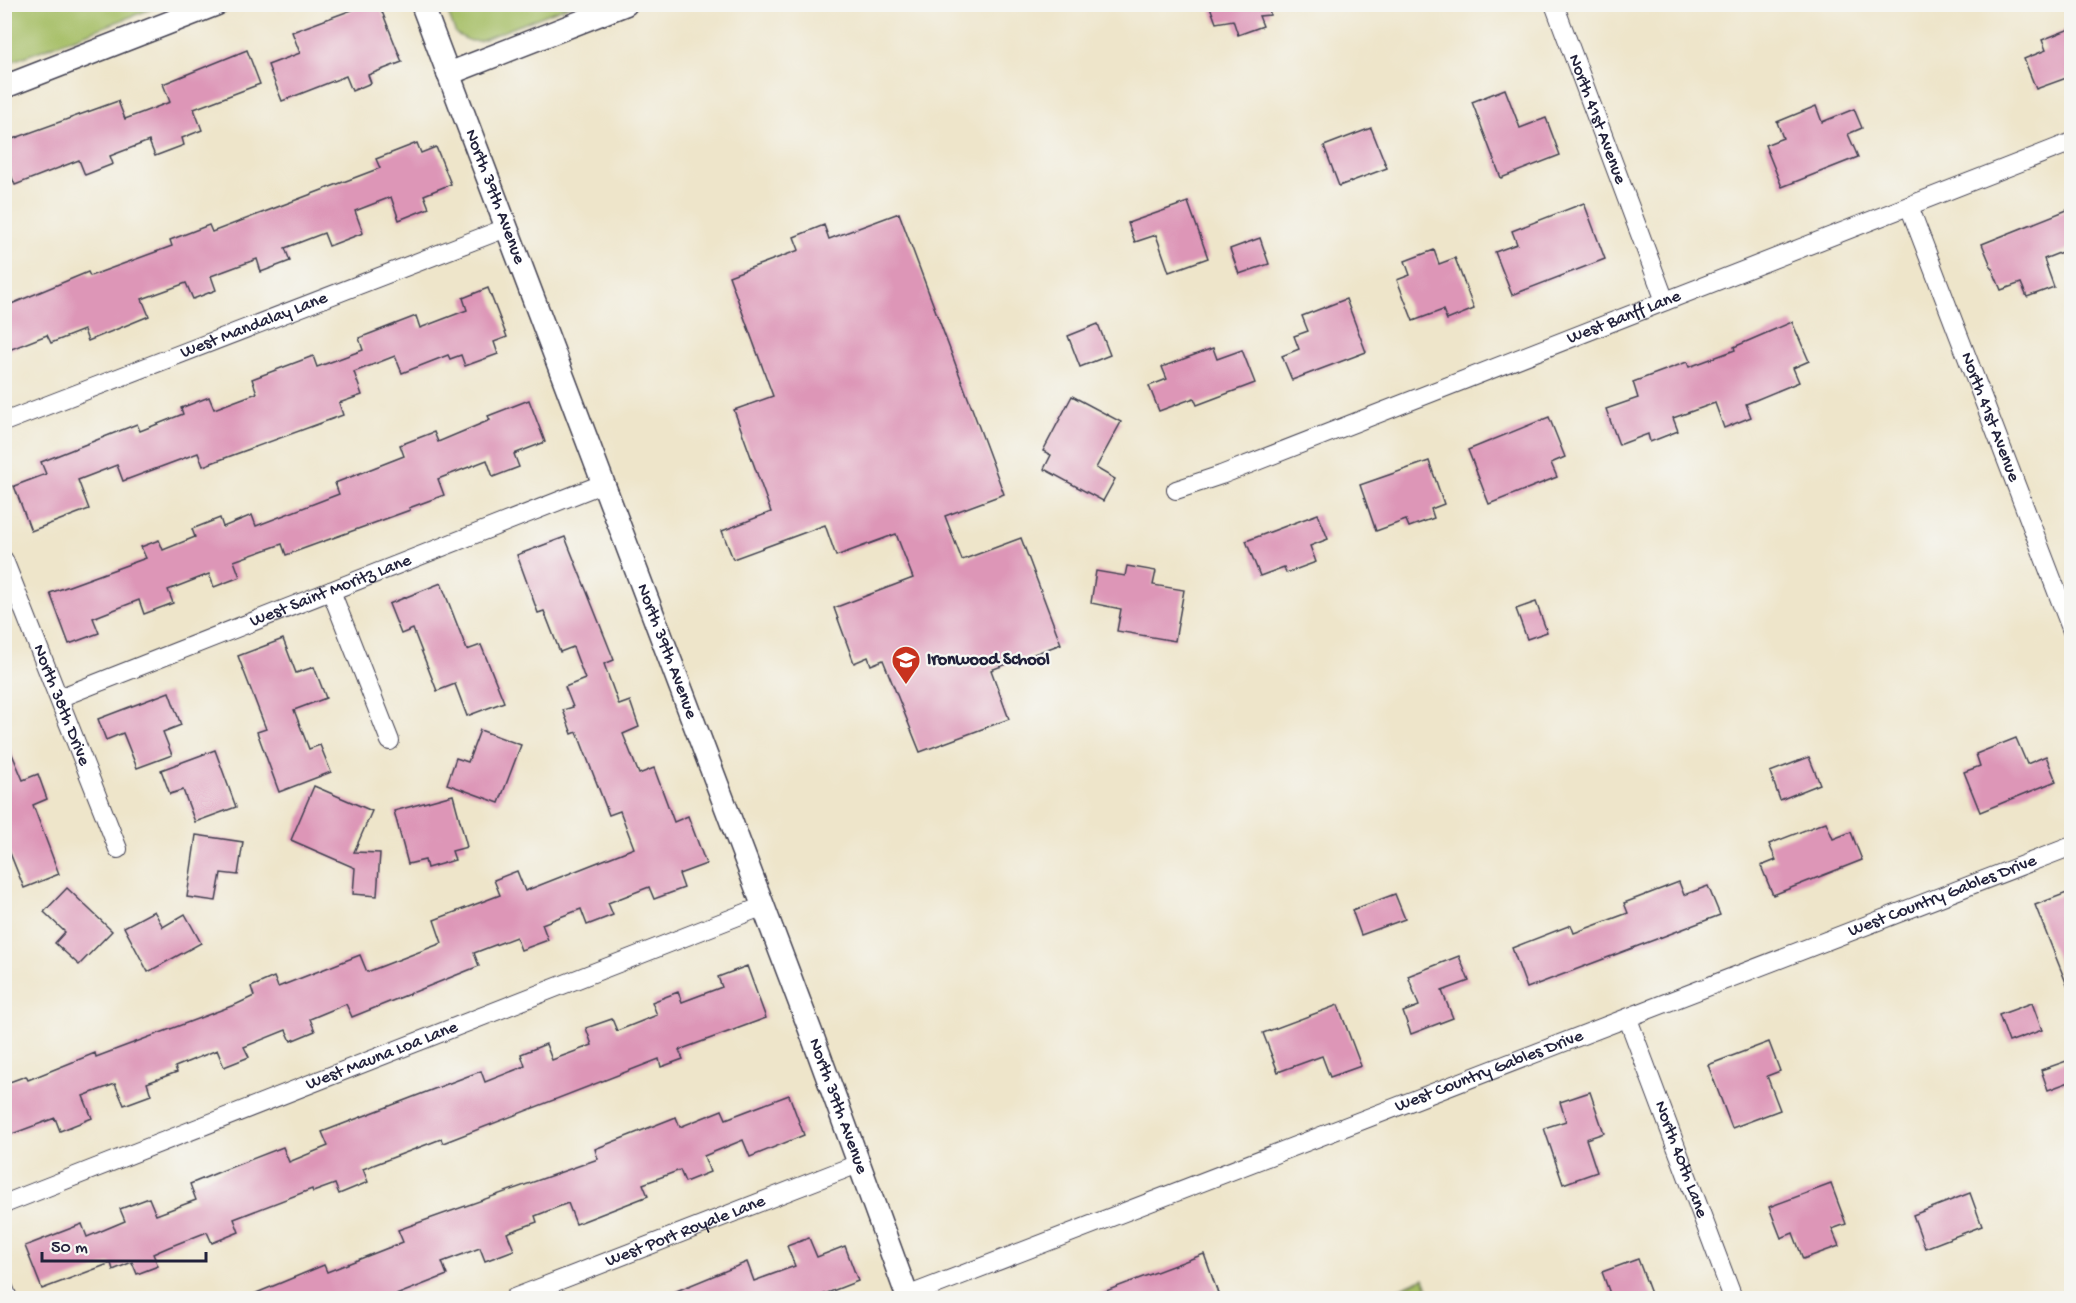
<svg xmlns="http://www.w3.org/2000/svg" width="2076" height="1303" viewBox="0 0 2076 1303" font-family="'Gochi Hand',sans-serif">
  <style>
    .green { fill: #a4bd63; stroke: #63704f; stroke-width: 1.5 }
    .building { fill: #dd96b7 }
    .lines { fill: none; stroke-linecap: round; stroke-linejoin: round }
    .minor-casing { stroke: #413f50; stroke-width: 20 }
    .tertiary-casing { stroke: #413f50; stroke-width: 25 }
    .minor { stroke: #fff; stroke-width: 18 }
    .tertiary { stroke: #fff; stroke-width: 22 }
    .labels { text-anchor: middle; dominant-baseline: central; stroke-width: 4.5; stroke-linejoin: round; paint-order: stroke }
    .street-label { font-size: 18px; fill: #22223b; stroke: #f6f6f2 }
    .poi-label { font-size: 18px; font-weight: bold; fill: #22223b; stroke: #f6f6f2; text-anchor: start }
  </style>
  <rect width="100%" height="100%" fill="#f6f6f2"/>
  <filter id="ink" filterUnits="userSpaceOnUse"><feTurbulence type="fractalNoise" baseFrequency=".0167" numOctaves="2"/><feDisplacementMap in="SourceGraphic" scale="12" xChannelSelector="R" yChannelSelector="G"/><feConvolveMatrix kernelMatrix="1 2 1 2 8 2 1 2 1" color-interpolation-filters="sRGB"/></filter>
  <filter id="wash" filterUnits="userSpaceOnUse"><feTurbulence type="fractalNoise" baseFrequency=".008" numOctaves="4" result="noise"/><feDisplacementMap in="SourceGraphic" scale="24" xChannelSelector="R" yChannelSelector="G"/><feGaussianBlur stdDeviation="1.35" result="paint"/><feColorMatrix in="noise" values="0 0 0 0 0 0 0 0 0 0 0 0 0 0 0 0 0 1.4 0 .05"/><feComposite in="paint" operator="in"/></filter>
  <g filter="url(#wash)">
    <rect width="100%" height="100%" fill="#eee5ca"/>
    <g class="green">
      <polygon points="4,5 5,4 162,5 13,61 5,60"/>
      <polygon points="445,5 571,5 479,41 470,41 456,34"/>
      <polygon points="1424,1278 1432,1298 1377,1298"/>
    </g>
    <g id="blocks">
      <g class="building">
        <polygon points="368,4 379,4 402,62 368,75 371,83 352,91 346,76 282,101 268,65 300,53 292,32"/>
        <polygon points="1209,4 1269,4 1270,15 1259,16 1263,26 1238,35 1233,20 1216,23"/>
        <polygon points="2072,28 2072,76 2036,89 2024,59 2046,50 2042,40"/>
        <polygon points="247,50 260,84 194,109 202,130 182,138 184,145 155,156 149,141 110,156 113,164 85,175 79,160 15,185 4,158 4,142 118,101 125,119 170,102 163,84"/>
        <polygon points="1505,89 1520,128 1546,118 1560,155 1501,178 1472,102"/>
        <polygon points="1816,106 1822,122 1854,109 1862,128 1848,134 1858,157 1782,187 1765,145 1783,138 1777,122"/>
        <polygon points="1371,128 1387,168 1339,186 1324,146"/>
        <polygon points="417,143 421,153 436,147 451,184 424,195 429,208 399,220 391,197 355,211 363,233 329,246 324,233 285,248 290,261 261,272 257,259 211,276 216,290 193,299 186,283 142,299 149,316 88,341 84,330 51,343 47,335 4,352 4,307 88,272 90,276 172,246 170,240 209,225 212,232 380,168 376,159"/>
        <polygon points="1188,202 1208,258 1169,272 1156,235 1135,242 1128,223"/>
        <polygon points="1584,203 1605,259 1512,295 1495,252 1517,244 1512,231"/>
        <polygon points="2067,210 2072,222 2072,248 2044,259 2054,287 2027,297 2021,283 2001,290 1982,244"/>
        <polygon points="899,213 1004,494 945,516 962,560 1021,538 1061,644 991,670 1009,719 920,752 883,660 871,665 868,657 854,663 834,608 913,578 896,534 836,556 825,525 733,559 722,531 771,512 734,410 773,396 729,276 799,250 794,237 824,225 829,239"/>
        <polygon points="1260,238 1269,264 1239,274 1230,249"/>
        <polygon points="1434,250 1439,264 1455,258 1474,309 1447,320 1443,310 1413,321 1397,280 1410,275 1405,261"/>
        <polygon points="488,288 507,337 494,342 498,354 465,366 461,355 450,359 448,355 402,373 395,356 354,372 362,395 339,403 343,415 203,466 198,453 123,481 117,465 78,480 89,509 31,531 14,486 46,474 41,462 137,424 140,431 183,414 181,408 209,397 214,409 257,393 252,379 313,356 317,367 363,350 359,338 416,316 420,328 467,310 463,298"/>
        <polygon points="1346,299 1366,352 1292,380 1282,356 1299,349 1294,336 1308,331 1302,316"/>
        <polygon points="1792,322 1809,361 1793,368 1799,382 1746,404 1751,417 1724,428 1715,403 1673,418 1678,431 1650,442 1648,434 1619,445 1606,409 1638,398 1633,382 1687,362 1689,367 1735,350 1734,347"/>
        <polygon points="1098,324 1110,355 1080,367 1068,336"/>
        <polygon points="1213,348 1217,359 1242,350 1255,383 1197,405 1194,398 1159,411 1149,386 1167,379 1162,367"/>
        <polygon points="1072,396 1121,422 1096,468 1115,479 1103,501 1044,469 1051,455 1043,451"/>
        <polygon points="529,400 545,442 514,454 519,467 493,477 487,460 438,479 444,495 409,508 410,510 286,555 282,544 234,561 240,577 214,587 209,574 168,590 173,603 144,614 139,600 93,618 99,633 69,644 50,593 146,558 141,547 159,540 163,550 195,537 192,529 220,518 223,527 252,515 256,526 339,494 335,483 404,456 400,445 434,432 438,442 490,420 488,416"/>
        <polygon points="1549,417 1565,457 1551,463 1557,477 1489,504 1468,450"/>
        <polygon points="1429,461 1444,504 1431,509 1434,518 1409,527 1406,520 1376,531 1360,485"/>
        <polygon points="1318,514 1328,539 1310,546 1316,562 1286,573 1284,567 1260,576 1246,541"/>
        <polygon points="565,537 614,660 604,664 619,705 630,701 639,727 623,734 639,774 654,768 674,822 688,816 706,864 679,874 684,888 654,899 649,887 608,903 613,915 587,925 581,909 542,924 548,940 521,950 516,937 474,953 479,966 352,1017 346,1004 310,1019 315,1031 291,1041 286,1030 244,1047 249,1057 224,1067 217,1050 175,1067 177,1072 147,1083 151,1095 124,1105 115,1084 83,1096 92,1118 60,1131 55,1118 4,1137 4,1084 26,1076 28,1080 95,1053 96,1057 237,1004 254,996 251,987 274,977 278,987 360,955 367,972 442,943 434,920 500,895 494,880 517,871 525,891 634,848 620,811 609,815 577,732 572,734 563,710 573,707 565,687 585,679 573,647 560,652 544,611 538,613 517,555"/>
        <polygon points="1127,566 1156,571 1153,585 1184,590 1175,641 1117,631 1121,609 1091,603 1096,571 1125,576"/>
        <polygon points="441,583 467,650 481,645 504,702 467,716 455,684 437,691 413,629 401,634 389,604"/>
        <polygon points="1536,602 1547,632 1527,639 1516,609"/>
        <polygon points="283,639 296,673 314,667 326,698 294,710 309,749 320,745 331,772 279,792 257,732 266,729 238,656"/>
        <polygon points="169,692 181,725 163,732 172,755 137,768 123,733 106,740 98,719"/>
        <polygon points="480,730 521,745 499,803 447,784 456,758 468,762"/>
        <polygon points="4,735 23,780 38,774 47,799 33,805 59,874 24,888 4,838"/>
        <polygon points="2016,738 2027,764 2046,756 2056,781 1980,812 1964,772 1980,766 1976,754"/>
        <polygon points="215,750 236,807 195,822 183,790 170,794 161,770"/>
        <polygon points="1809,757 1820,784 1780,800 1770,772"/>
        <polygon points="314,786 372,811 354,852 380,853 377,896 353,894 355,868 291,840"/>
        <polygon points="453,795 467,847 452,851 455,860 427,868 425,860 408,864 394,811"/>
        <polygon points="1826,822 1833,839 1851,832 1862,860 1773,895 1761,866 1776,860 1769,844"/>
        <polygon points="196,835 243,842 238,875 221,873 216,901 187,897"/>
        <polygon points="1679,882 1684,895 1708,886 1720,915 1527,988 1512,948 1571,925 1574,933 1628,913 1624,903"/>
        <polygon points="67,888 112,931 79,965 55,943 65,932 44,912"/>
        <polygon points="2072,891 2072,995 2071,995 2035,905"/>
        <polygon points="1395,894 1405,919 1361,935 1352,910"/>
        <polygon points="154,911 163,927 185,914 201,943 148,972 124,927"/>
        <polygon points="1459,956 1469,981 1442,991 1453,1018 1411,1034 1403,1012 1419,1006 1408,976"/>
        <polygon points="747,966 766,1018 679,1050 683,1059 661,1067 659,1059 443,1143 441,1139 363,1169 368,1182 339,1194 335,1184 313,1192 312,1189 234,1219 239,1232 212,1243 207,1232 169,1247 153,1254 158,1266 137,1274 132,1262 113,1270 111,1263 42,1289 25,1246 82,1224 87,1237 125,1221 120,1209 149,1198 156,1215 196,1200 190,1184 224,1170 283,1147 289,1162 328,1146 322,1132 481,1071 485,1082 525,1066 521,1054 546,1044 552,1060 592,1045 586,1028 612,1019 617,1031 657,1015 652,1002 678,992 682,1002 722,987 718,977"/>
        <polygon points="2032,1003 2042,1030 2009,1042 1999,1015"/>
        <polygon points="1338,1005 1361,1066 1330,1077 1322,1056 1278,1072 1263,1033"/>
        <polygon points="1769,1042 1780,1071 1767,1076 1780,1110 1732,1128 1708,1065"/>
        <polygon points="2072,1059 2072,1081 2048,1090 2041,1070"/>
        <polygon points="1590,1092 1604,1133 1586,1139 1597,1172 1563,1184 1544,1128 1566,1121 1560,1102"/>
        <polygon points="789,1095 804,1135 750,1157 743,1140 704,1156 710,1172 685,1182 680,1170 643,1184 648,1196 576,1224 568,1203 535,1216 537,1222 507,1233 514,1250 485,1261 480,1248 442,1262 447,1275 386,1299 242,1299 324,1265 327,1272 403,1242 398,1230 598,1159 595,1149 676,1117 680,1127 722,1110 726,1119"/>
        <polygon points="1831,1184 1846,1224 1832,1229 1839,1246 1803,1259 1793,1233 1781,1238 1769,1207"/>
        <polygon points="1970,1193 1982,1226 1925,1248 1913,1215"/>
        <polygon points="809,1238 817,1257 845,1246 858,1281 812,1299 657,1299 747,1262 754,1281 795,1266 787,1246"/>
        <polygon points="1204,1254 1220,1299 1090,1299 1090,1297"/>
        <polygon points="1638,1259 1653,1299 1612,1299 1602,1272"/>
      </g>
    </g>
  </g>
  <g filter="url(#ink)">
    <use href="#blocks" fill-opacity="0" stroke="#413f50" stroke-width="1.5"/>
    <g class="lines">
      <g class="minor-casing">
        <g id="minor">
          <path id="s1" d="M1554,4L1665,301"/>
          <path id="s2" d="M1909,206L2072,631"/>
          <path id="s3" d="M4,422L506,228"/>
          <path id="s4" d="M1176,490L1221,475L2072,142"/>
          <path id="s5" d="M4,560L118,849"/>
          <polyline points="331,591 390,741"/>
          <path id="s6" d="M59,698L602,484"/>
          <path id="s7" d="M1628,1019L1733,1298"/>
          <path id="s8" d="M4,1204L761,907"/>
          <polyline points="4,1288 8,1298"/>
          <path id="s9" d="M907,1296L2072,846"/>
          <path id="s10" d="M514,1298L858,1164"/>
        </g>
      </g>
      <g class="tertiary-casing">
        <g id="tertiary">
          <path id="s11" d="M422,4L812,1035L908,1298"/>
          <polyline points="448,74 626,4"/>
          <polyline points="4,87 217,4"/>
        </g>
      </g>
      <use href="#minor" class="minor"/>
      <use href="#tertiary" class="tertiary"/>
    </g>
  </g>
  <defs>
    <g id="school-pin" transform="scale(1.5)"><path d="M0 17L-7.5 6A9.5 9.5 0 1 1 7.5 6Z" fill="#c8321e" stroke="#f6f6f2"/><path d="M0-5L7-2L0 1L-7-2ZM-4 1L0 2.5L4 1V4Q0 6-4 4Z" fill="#fff"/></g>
  </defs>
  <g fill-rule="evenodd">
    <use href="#school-pin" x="906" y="660"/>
  </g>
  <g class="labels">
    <g class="street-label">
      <text stroke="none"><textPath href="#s1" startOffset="123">North 41st Avenue</textPath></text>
      <text stroke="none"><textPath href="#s11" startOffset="206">North 39th Avenue</textPath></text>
      <text stroke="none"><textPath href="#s4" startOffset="480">West Banff Lane</textPath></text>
      <text stroke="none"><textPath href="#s3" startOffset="268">West Mandalay Lane</textPath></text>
      <text stroke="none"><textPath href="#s2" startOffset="226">North 41st Avenue</textPath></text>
      <text stroke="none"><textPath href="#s6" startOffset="292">West Saint Moritz Lane</textPath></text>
      <text stroke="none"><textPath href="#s11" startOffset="692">North 39th Avenue</textPath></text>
      <text stroke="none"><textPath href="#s5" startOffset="156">North 38th Drive</textPath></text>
      <text stroke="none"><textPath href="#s9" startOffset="1110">West Country Gables Drive</textPath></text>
      <text stroke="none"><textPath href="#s8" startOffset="406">West Mauna Loa Lane</textPath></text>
      <text stroke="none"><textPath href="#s9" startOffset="624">West Country Gables Drive</textPath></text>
      <text stroke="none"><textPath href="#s11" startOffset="1178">North 39th Avenue</textPath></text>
      <text stroke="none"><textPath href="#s7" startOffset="150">North 40th Lane</textPath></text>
      <text stroke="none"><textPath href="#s10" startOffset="184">West Port Royale Lane</textPath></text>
    </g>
    <g class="poi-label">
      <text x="927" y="660">Ironwood School</text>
    </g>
  </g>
  <rect width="2076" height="1303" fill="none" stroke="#f6f6f2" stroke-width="24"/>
  <path d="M42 1252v9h164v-9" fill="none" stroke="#22223b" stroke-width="3"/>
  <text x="51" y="1252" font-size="18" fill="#22223b" stroke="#f6f6f2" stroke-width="4.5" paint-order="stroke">50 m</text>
</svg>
